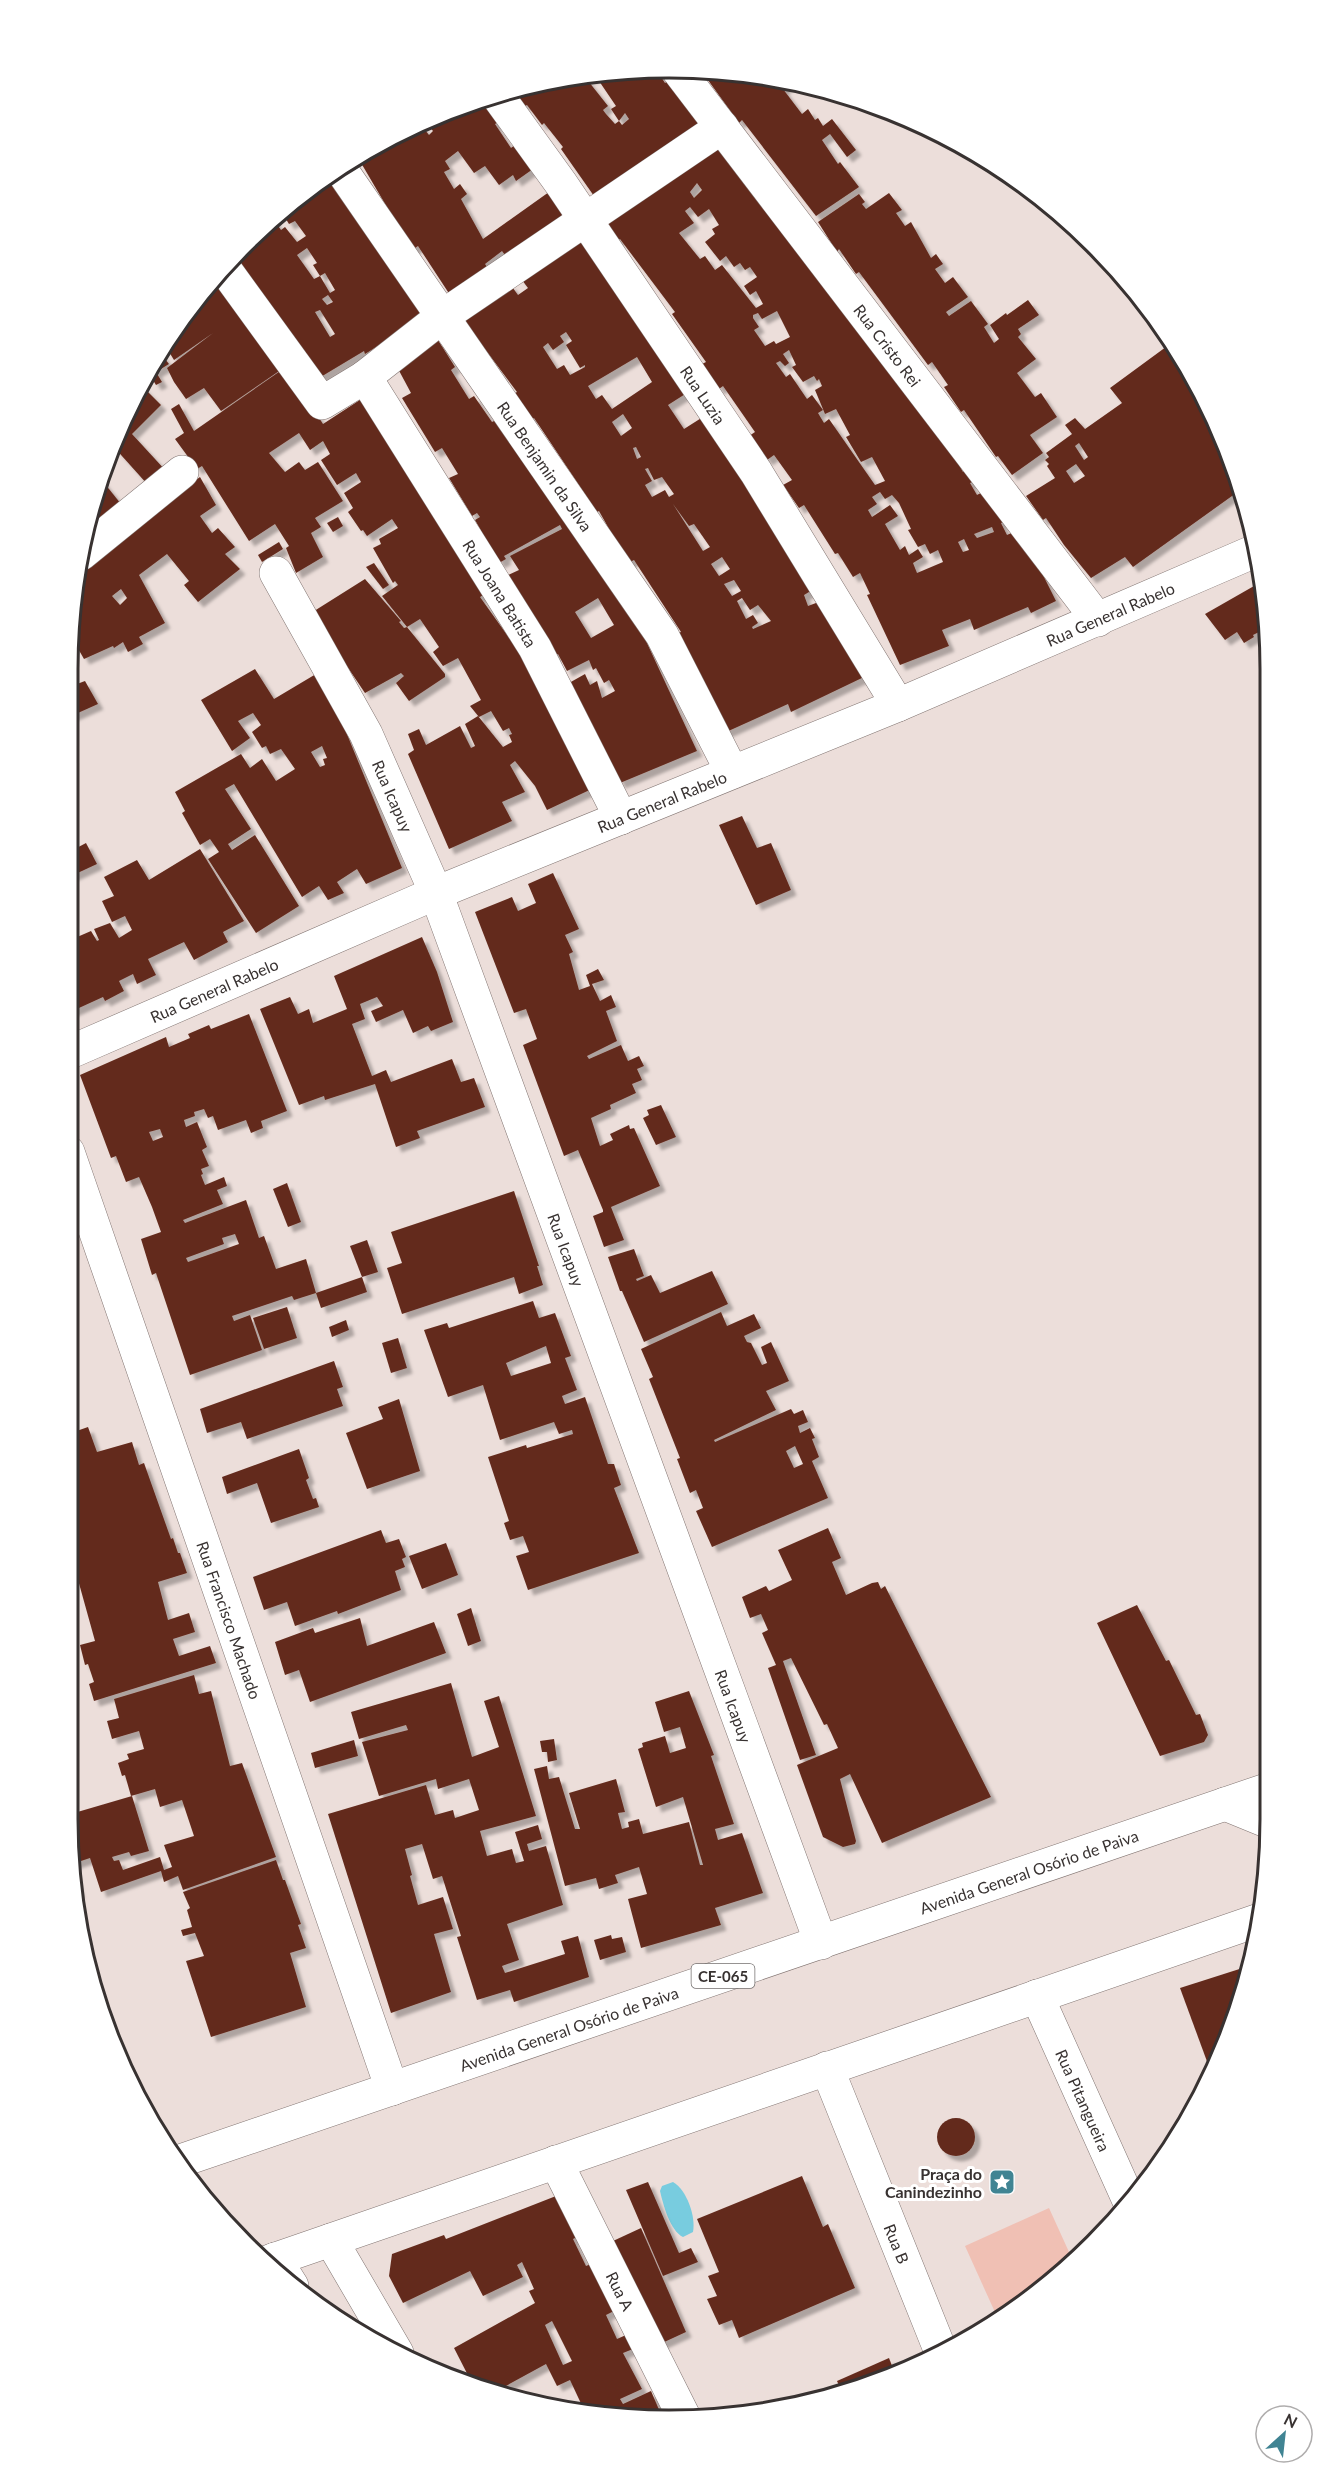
<svg xmlns="http://www.w3.org/2000/svg" width="1338" height="2488" viewBox="0 0 1338 2488" font-family="Lato,sans-serif">
  <style>
    .green { fill: #f0c0b4 }
    .water { fill: #78ccdf }
    .building { fill: #642b1d; fill-rule: evenodd; filter: url(#shadow) }
    .lines { fill: none; stroke-linecap: round; stroke-linejoin: round }
    .minor-casing { stroke: #827572; stroke-width: 34 }
    .major-casing { stroke: #827572; stroke-width: 34 }
    .minor { stroke: #fff; stroke-width: 33 }
    .major { stroke: #fff; stroke-width: 33 }
    .labels { text-anchor: middle; dominant-baseline: central; stroke-width: 6; stroke-linejoin: round; paint-order: stroke }
    .shield { fill: #fff; stroke: #74706f; stroke-width: 1.5 }
    .shield-label { font-size: 15px; font-weight: bold; fill: #383231 }
    .street-label { font-size: 16px; fill: #383231; stroke: #fff }
    .poi-label { font-size: 16px; font-weight: bold; fill: #383231; stroke: #fff; text-anchor: end }
    .rim { fill: none; stroke: #383231; stroke-width: 3 }
  </style>
  <defs>
    <filter id="shadow"><feDropShadow dx="5.5" dy="5.5" stdDeviation="1.5" flood-color="#0004"/></filter>
  </defs>
  <rect width="100%" height="100%" fill="#ecdeda"/>
  <polygon class="green" points="1049,2208 1074,2263 999,2321 965,2246"/>
  <path class="water" d="M673,2182C687,2190 696,2217 693,2232L683,2237C670,2231 663,2204 660,2191L662,2186Z"/>
  <g class="building">
    <polygon points="700,69 791,82 783,89 802,114 808,109 815,120 818,118 823,126 832,119 856,150 847,157 830,134 822,140 838,164 840,162 859,187 816,216 742,120 739,123"/>
    <polygon points="660,70 661,72 659,74 665,83 672,78 705,119 594,196 561,149 563,147 544,123 542,125 527,105 525,106 511,91 574,77 578,83 585,77 608,106 603,110 606,114 615,124 619,121 622,125 629,119 625,113 619,121 611,109 616,106 599,81 600,80 597,75 590,79 586,74"/>
    <polygon points="485,97 500,121 495,124 511,148 516,144 533,169 516,181 513,175 499,185 485,166 474,173 458,151 445,161 450,169 444,172 454,189 460,184 467,194 461,199 483,239 549,192 567,217 508,259 502,251 485,264 490,271 452,298 418,246 412,250 357,156 369,148 421,125 429,135 433,131 426,122"/>
    <path d="M718,138L950,449L963,472L969,470L977,480L970,483L977,495L990,488L1012,518L1001,523L1007,535L1020,529L1056,601L1031,613L1028,607L974,630L970,619L942,630L949,646L900,665L867,595L870,594L860,573L853,577L838,553L835,554L804,505L799,508L783,485L792,480L774,455L767,460L749,436L755,432L723,386L719,389L702,364L706,362L672,314L675,312L620,239L617,241L601,216ZM697,183L702,190L694,198L690,192ZM690,207L698,217L709,209L719,225L712,229L715,234L705,242L720,261L726,256L734,267L740,263L745,270L750,267L757,277L744,286L750,295L756,291L763,304L756,308L722,265L715,270L705,256L700,259L679,233L694,223L685,211ZM777,311L790,337L776,344L774,341L765,346L754,330L759,327L753,318V315L758,313L762,319ZM789,350L796,365L792,367L803,382L814,376L817,381L819,379L822,386L815,390L825,414L836,409L850,435L846,437L861,462L872,457L885,481L875,485L829,419L824,423L818,413L823,410L812,395L807,399L790,374L786,377L776,363L780,361L785,366L789,363L783,354ZM880,492L885,499L892,495L899,503L911,529L908,530L918,547L925,544L930,554L938,550L943,562L917,573L913,563L923,557L918,549L909,555L905,546L900,550L885,524L898,516L890,505L872,517L868,510L877,504L872,497ZM992,527L994,532L977,538L974,534ZM964,539L969,550L963,552L958,542Z"/>
    <path d="M331,175L424,317L365,354L364,351L319,378L231,261L272,217L281,230L285,227L297,242L306,236L295,221L289,224L281,211ZM307,248L317,263L313,265L320,276L325,273L335,290L330,293L320,276L314,279L297,255ZM328,295L333,302L327,305L322,299ZM320,310L335,334L330,337L315,312Z"/>
    <polygon points="889,193 902,210 896,213 905,226 911,222 931,258 936,254 943,264 935,269 945,283 953,277 968,297 946,312 949,316 971,301 988,324 984,327 994,343 999,339 990,325 1006,313 1007,315 1028,300 1039,315 1018,329 1021,334 1018,337 1036,359 1017,373 1035,397 1041,393 1057,417 1030,435 1043,453 1012,475 998,456 996,457 964,410 961,412 944,387 948,385 932,362 928,365 859,272 856,274 839,249 837,252 818,222 859,194 865,202 862,204 866,209"/>
    <path d="M578,237L690,391L668,405L684,429L706,415L819,586L804,595L808,606L824,600L864,677L791,712L788,704L724,733L678,633L681,632L634,560L628,563L599,511L597,512L534,418L531,420L515,393L517,392L461,317L510,284L518,295L528,288L519,276ZM566,332L572,341L566,345L580,368L585,365V367L570,375L564,365L557,369L543,347L548,343L553,350L564,342L560,336ZM637,357L652,382L612,409L602,395L596,399L588,386ZM623,414L632,428L621,436L612,422ZM636,447L641,457L637,459L633,448ZM648,468L654,480L662,477L674,494L669,497L665,490L652,497L645,485L652,481L645,469ZM673,504L689,526L694,524L710,547L703,551ZM722,557L730,569L719,576L711,564ZM734,580L741,591L732,596L724,584ZM742,598L750,610L758,605L771,621L753,629L752,627L758,623L753,615L746,619L737,601Z"/>
    <polygon points="219,273 285,367 221,411 204,388 186,399 174,382 167,368 213,333 174,360 166,347 176,340 172,335 192,303"/>
    <path d="M438,340L455,367L451,370L469,399L474,396L492,422L496,420L634,615L697,751L620,783L569,683L585,674L590,685L597,681L602,698L615,691L609,680L604,683L596,668L593,670L589,660L567,671L558,654L554,656L506,576L519,570L510,556L562,529L560,525L504,556L506,559L499,563L475,520L480,517L477,513L472,516L449,478L458,474L442,448L435,452L402,398L411,393L396,365ZM598,598L614,625L591,638L575,612Z"/>
    <path d="M1170,344L1225,439L1239,491L1133,567L1125,557L1091,578L1064,545L1046,518L1043,520L1026,496L1055,478L1047,466L1049,464L1045,460L1049,457L1046,453L1072,434L1065,425L1075,418L1085,429L1122,403L1110,388ZM1079,443L1088,457L1084,460L1075,446ZM1076,464L1085,476L1074,483L1066,471Z"/>
    <polygon points="160,353 169,364 156,372 162,382 156,385 151,377 154,375 150,370"/>
    <polygon points="286,367 323,424 369,394 485,594 480,597 515,646 596,787 547,810 535,786 515,761 510,765 525,792 502,802 512,821 449,849 408,754 414,750 408,734 419,729 426,745 460,726 471,748 475,746 465,724 478,716 503,747 512,742 509,735 512,734 509,728 503,731 491,711 479,717 470,706 481,700 458,658 443,666 433,652 439,647 420,619 407,627 382,596 398,585 395,581 393,583 373,548 381,544 379,539 398,528 392,519 367,536 363,530 361,531 348,512 353,508 344,493 361,482 356,473 337,485 321,460 330,454 323,441 310,450 299,433 269,453 285,472 299,462 305,470 318,462 343,501 315,518 321,527 311,533 323,557 296,573 286,548 289,546 275,524 249,541 202,466 197,469 175,439 184,433 171,409 179,404 194,431"/>
    <polygon points="141,385 161,405 132,434 167,472 148,485 113,446 130,403"/>
    <path d="M200,477L216,505L200,516L212,533L218,528L235,547L225,554L240,569L198,602L184,585L189,581L167,554L139,575L165,623L139,637L143,644L128,652L123,642L114,648L113,646L84,659L76,645L71,648L69,645V630L79,566ZM121,589L127,598L120,605L112,596Z"/>
    <polygon points="101,479 121,504 90,528 86,524 88,514"/>
    <polygon points="338,517 343,526 333,532 327,523"/>
    <polygon points="279,542 283,549 262,562 258,555"/>
    <polygon points="374,563 389,585 383,589 366,567"/>
    <polygon points="365,579 401,621 399,622 404,628 407,627 445,674 445,677 409,701 396,683 404,676 401,673 365,693 311,613"/>
    <polygon points="1254,586 1265,602 1265,629 1253,635 1254,637 1244,643 1237,632 1225,640 1205,614"/>
    <path d="M255,669L274,699L321,671L402,868L366,884L357,869L337,882L344,893L328,900L319,886L302,897L234,784L225,789L251,829L228,844L232,850L255,835L299,906L256,933L208,859L219,852L210,839L200,845L182,813L185,811L175,792L241,754L250,768L262,759L276,781L295,769L281,749L270,754L266,746L262,748L252,732L261,725L253,713L238,721L250,738L232,751L201,700ZM322,746L327,758L323,759L325,765L320,767L311,752Z"/>
    <polygon points="85,681 98,704 69,717 69,687"/>
    <polygon points="742,816 757,848 771,843 791,890 756,905 719,825"/>
    <polygon points="86,843 97,864 69,877 69,852"/>
    <polygon points="200,849 244,921 223,932 228,942 194,960 184,942 148,959 156,975 137,984 133,974 119,981 124,991 105,1001 103,997 68,1013 68,941 91,931 97,941 99,940 94,929 110,923 119,938 132,930 125,916 112,922 102,901 114,896 104,877 137,860 149,880"/>
    <polygon points="553,873 579,929 565,935 573,952 569,954 579,990 590,986 586,975 598,969 604,980 592,984 600,1001 611,995 616,1007 606,1011 617,1041 587,1056 589,1059 621,1045 628,1061 639,1056 644,1066 637,1069 642,1080 632,1084 636,1093 610,1105 611,1109 591,1118 600,1146 613,1140 610,1134 629,1125 630,1129 634,1128 660,1186 611,1207 624,1240 604,1247 593,1216 603,1212 603,1210 578,1150 564,1156 523,1045 537,1039 526,1009 514,1013 475,912 512,897 518,911 536,903 528,884"/>
    <polygon points="422,937 437,972 453,1022 431,1031 428,1026 413,1033 403,1010 376,1022 371,1011 383,1006 377,997 360,1004 365,1019 352,1024 372,1076 386,1070 391,1082 452,1059 461,1082 474,1078 485,1107 417,1131 420,1138 396,1147 375,1084 325,1100 324,1096 299,1105 260,1009 290,997 298,1014 309,1009 313,1023 347,1009 334,976"/>
    <path d="M249,1014L287,1111L261,1121L263,1128L251,1133L246,1120L218,1130L213,1116L208,1118L204,1109L194,1112L195,1116L184,1120L186,1127L197,1122L207,1147L202,1150L209,1166L201,1169L203,1174L201,1175L205,1185L224,1177L227,1186L217,1190L223,1204L183,1220L185,1223L246,1200L259,1238L264,1236L276,1269L306,1259L316,1293L294,1300L292,1296L232,1316L234,1321L250,1315L262,1350L190,1375L156,1273L152,1275L141,1239L161,1232L152,1207L139,1177L126,1182L116,1156L111,1158L80,1075L166,1037L169,1047L190,1038L188,1034L209,1025L211,1029ZM160,1129L163,1137L153,1141L149,1132ZM235,1234L239,1244L188,1262L186,1258L224,1244L222,1238Z"/>
    <polygon points="661,1105 676,1137 656,1145 643,1118 649,1115 647,1110"/>
    <polygon points="287,1183 301,1222 288,1227 273,1189"/>
    <polygon points="514,1191 539,1266 537,1266 543,1285 519,1294 514,1277 402,1314 387,1268 402,1263 391,1232"/>
    <polygon points="367,1240 378,1272 362,1277 350,1246"/>
    <polygon points="634,1249 644,1276 636,1279 637,1281 651,1275 660,1293 712,1271 728,1304 644,1342 622,1291 620,1291 608,1257"/>
    <polygon points="362,1277 367,1292 321,1308 316,1293"/>
    <path d="M533,1301L539,1318L555,1313L571,1356L565,1358L577,1390L562,1396L565,1404L585,1397L608,1464H614L621,1485L614,1488L639,1553L528,1590L516,1556L529,1552L523,1536L510,1540L504,1523L509,1521L488,1457L526,1445L527,1448L573,1434L572,1430L559,1434L554,1422L500,1440L483,1385L448,1397L424,1330L447,1323L449,1328ZM546,1346L551,1363L511,1376L506,1363Z"/>
    <polygon points="287,1307 297,1338 264,1349 253,1318"/>
    <path d="M721,1312L727,1326L754,1314L761,1328L744,1336L747,1342L751,1343L762,1365L767,1363L761,1347L771,1342L789,1381L766,1391L776,1410L714,1440L715,1442L791,1409L794,1414L803,1410L808,1422L798,1426L800,1433L810,1428L815,1438L812,1439L819,1457L812,1461L828,1498L712,1547L696,1511L703,1508L696,1490L690,1493L677,1459L680,1458L649,1379L653,1377L641,1349ZM795,1446L803,1464L794,1468L786,1451Z"/>
    <polygon points="346,1320 349,1330 332,1337 329,1327"/>
    <polygon points="398,1338 407,1368 391,1373 382,1343"/>
    <polygon points="334,1361 343,1387 337,1389 343,1406 247,1439 241,1422 207,1433 200,1409"/>
    <polygon points="399,1399 420,1471 367,1489 346,1433 383,1419 378,1407"/>
    <polygon points="88,1427 97,1452 132,1442 139,1465 144,1463 171,1539 173,1538 178,1553 180,1553 187,1573 158,1582 168,1620 189,1613 195,1632 173,1639 179,1656 210,1646 216,1663 94,1701 89,1684 94,1682 88,1664 85,1665 80,1645 95,1641 75,1569 68,1571 68,1434"/>
    <polygon points="299,1449 309,1478 306,1480 313,1499 316,1498 319,1507 271,1523 257,1483 227,1494 222,1477"/>
    <polygon points="828,1528 841,1558 832,1562 846,1595 872,1583 878,1582 881,1589 885,1586 991,1797 882,1843 850,1774 840,1779 856,1841 855,1844 843,1847 823,1837 797,1765 838,1748 827,1724 824,1725 791,1658 783,1661 816,1755 800,1760 768,1668 776,1665 762,1633 768,1630 761,1614 750,1618 742,1597 766,1586 769,1591 792,1580 778,1550"/>
    <polygon points="381,1530 386,1543 399,1539 406,1557 402,1559 405,1567 395,1571 401,1590 338,1614 337,1611 295,1626 287,1602 264,1610 253,1577"/>
    <polygon points="446,1543 458,1575 422,1589 409,1556"/>
    <polygon points="1137,1605 1166,1661 1169,1660 1196,1715 1200,1714 1208,1735 1204,1742 1160,1756 1097,1623"/>
    <polygon points="471,1608 481,1641 468,1646 457,1614"/>
    <polygon points="360,1618 367,1646 434,1622 446,1653 310,1702 299,1670 285,1675 275,1642 313,1628 315,1633"/>
    <polygon points="194,1675 199,1694 211,1691 230,1766 242,1763 276,1857 183,1890 178,1876 164,1882 161,1871 101,1892 90,1858 72,1864 68,1796 74,1813 132,1796 149,1851 131,1856 129,1852 112,1857 114,1861 119,1860 123,1870 160,1857 164,1870 172,1867 164,1845 194,1836 182,1800 160,1807 155,1789 131,1796 125,1775 122,1776 118,1763 129,1759 127,1754 144,1749 139,1731 112,1739 107,1721 119,1718 114,1699"/>
    <polygon points="451,1683 472,1757 499,1747 484,1701 499,1696 536,1816 480,1831 487,1856 512,1849 516,1863 524,1861 515,1832 538,1825 542,1839 527,1844 529,1851 546,1846 563,1905 507,1924 519,1960 502,1966 505,1973 565,1954 561,1941 578,1936 589,1977 514,2002 510,1990 477,2000 457,1937 461,1936 442,1876 433,1879 422,1844 405,1849 412,1875 410,1876 418,1905 443,1897 453,1929 434,1934 451,1992 391,2013 328,1814 426,1785 435,1815 453,1810 455,1818 479,1810 469,1779 438,1789 436,1779 379,1796 362,1742 408,1730 406,1725 359,1739 351,1712"/>
    <polygon points="689,1691 714,1755 711,1756 734,1824 715,1829 718,1840 742,1833 763,1893 715,1908 721,1925 641,1948 628,1899 647,1894 639,1867 615,1875 618,1883 599,1889 596,1878 565,1886 534,1769 547,1766 549,1779 559,1777 575,1829 580,1829 569,1793 616,1779 625,1812 618,1813 622,1829 629,1827 628,1822 639,1819 643,1834 689,1822 700,1865 703,1865 683,1797 656,1807 638,1749 643,1747 642,1743 665,1736 670,1753 686,1748 680,1727 664,1732 655,1702"/>
    <polygon points="554,1739 557,1760 548,1762 547,1752 542,1752 540,1741"/>
    <polygon points="354,1740 358,1756 315,1768 311,1753"/>
    <polygon points="276,1860 283,1880 285,1880 301,1924 298,1925 306,1948 290,1953 306,2007 211,2037 186,1961 204,1956 195,1933 183,1936 181,1930 192,1927 187,1910 190,1908 183,1892"/>
    <polygon points="74,1875 79,1893 75,1894 73,1876"/>
    <polygon points="611,1935 612,1939 622,1937 626,1952 600,1960 594,1940"/>
    <polygon points="1252,1965 1250,1975 1212,2075 1180,1988"/>
    <circle cx="956" cy="2137" r="19"/>
    <polygon points="802,2176 823,2227 828,2224 855,2288 739,2338 732,2320 719,2325 707,2299 717,2296 708,2276 719,2272 697,2219"/>
    <polygon points="648,2182 679,2253 691,2248 698,2262 663,2276 626,2190"/>
    <path d="M556,2196L577,2237L573,2239L586,2266L591,2264L614,2311L606,2315L617,2339L626,2335L633,2349L623,2353L642,2389L620,2399L623,2404L651,2391L663,2419H629L585,2412L570,2380L557,2386L546,2364L493,2393L474,2387L454,2348L535,2303L529,2291L534,2289L522,2262L517,2265L523,2277L483,2296L470,2271L403,2303L389,2276L392,2254L444,2235L446,2239ZM552,2321L572,2361L563,2365L545,2325Z"/>
    <polygon points="641,2228 686,2332 660,2344 613,2241"/>
    <polygon points="889,2358 896,2376 843,2394 837,2381"/>
  </g>
  <g class="lines">
    <g class="minor-casing">
      <g id="minor">
        <path id="s1" d="M678,70L1098,620"/>
        <path id="s2" d="M497,95L562,185L756,472L898,705"/>
        <path id="s3" d="M340,168L662,635L732,772"/>
        <polyline points="224,268 322,403 365,377 443,316 722,127"/>
        <path id="s4" d="M365,377L535,648L621,818"/>
        <polyline points="81,554 182,472"/>
        <path id="s5" d="M276,573L366,734L436,893L821,1943"/>
        <path id="s6" d="M68,1053L436,893L898,705L1255,551"/>
        <path id="s7" d="M68,1152L392,2089"/>
        <path id="s8" d="M1037,1996L1130,2203"/>
        <path id="s9" d="M827,2068L941,2352"/>
        <path id="s10" d="M556,2162L685,2419"/>
        <polyline points="331,2240 397,2353"/>
        <polyline points="275,2259 292,2286"/>
      </g>
    </g>
    <g class="major-casing">
      <g id="major">
        <polyline points="1225,1804 1269,1822"/>
        <path id="s11" d="M177,2162L1269,1789"/>
        <polyline points="264,2263 1259,1920"/>
      </g>
    </g>
    <use href="#minor" class="minor"/>
    <use href="#major" class="major"/>
  </g>
  <defs>
    <g id="sight-square" transform="scale(1.35)"><rect x="-9" y="-9" width="18" height="18" rx="4" fill="#408493" stroke="#fff"/><path d="M0-6L1.8-2.2L6-1.7L2.9 1.2L3.7 5.4L0 3.3L-3.7 5.4L-2.9 1.2L-6-1.7L-1.8-2.2Z" fill="#fff"/></g>
  </defs>
  <g fill-rule="evenodd">
    <use href="#sight-square" x="1002" y="2182"/>
  </g>
  <g class="labels">
    <rect class="shield" x="691.5" y="1964" width="63" height="24" rx="4.5"/>
    <g class="shield-label">
      <text x="723" y="1976">CE-065</text>
    </g>
    <g class="street-label">
      <text stroke="none"><textPath href="#s1" startOffset="346">Rua Cristo Rei</textPath></text>
      <text stroke="none"><textPath href="#s2" startOffset="364">Rua Luzia</textPath></text>
      <text stroke="none"><textPath href="#s3" startOffset="362">Rua Benjamin da Silva</textPath></text>
      <text stroke="none"><textPath href="#s4" startOffset="255">Rua Joana Batista</textPath></text>
      <text stroke="none"><textPath href="#s6" startOffset="1131">Rua General Rabelo</textPath></text>
      <text stroke="none"><textPath href="#s5" startOffset="252">Rua Icapuy</textPath></text>
      <text stroke="none"><textPath href="#s6" startOffset="645">Rua General Rabelo</textPath></text>
      <text stroke="none"><textPath href="#s6" startOffset="159">Rua General Rabelo</textPath></text>
      <text stroke="none"><textPath href="#s5" startOffset="738">Rua Icapuy</textPath></text>
      <text stroke="none"><textPath href="#s7" startOffset="495">Rua Francisco Machado</textPath></text>
      <text stroke="none"><textPath href="#s5" startOffset="1224">Rua Icapuy</textPath></text>
      <text stroke="none"><textPath href="#s11" startOffset="900">Avenida General Osório de Paiva</textPath></text>
      <text stroke="none"><textPath href="#s11" startOffset="414">Avenida General Osório de Paiva</textPath></text>
      <text stroke="none"><textPath href="#s8" startOffset="114">Rua Pitangueira</textPath></text>
      <text stroke="none"><textPath href="#s9" startOffset="189">Rua B</textPath></text>
      <text stroke="none"><textPath href="#s10" startOffset="144">Rua A</textPath></text>
    </g>
    <g class="poi-label">
      <text x="982" y="2173">Praça do<tspan x="982" dy="18">Canindezinho</tspan></text>
    </g>
  </g>
  <path d="M0 0H1338V2488H0ZM669 78H669A591 591 0 0 1 1260 669V1819A591 591 0 0 1 669 2410H669A591 591 0 0 1 78 1819V669A591 591 0 0 1 669 78Z" fill="#fff" fill-rule="evenodd"/>
  <path class="rim" d="M669 78H669A591 591 0 0 1 1260 669V1819A591 591 0 0 1 669 2410H669A591 591 0 0 1 78 1819V669A591 591 0 0 1 669 78Z"/>
  <g transform="translate(1284 2434) rotate(27)"><circle r="28" fill="#ffffff" stroke="#afadad" stroke-width="1.5"/>
  <path d="M0-4.5L10 22L0 15L-10 22Z" fill="#408493"/>
  <text y="-9" font-size="16" font-weight="bold" text-anchor="middle" fill="#383231">N</text>
  </g>
</svg>
